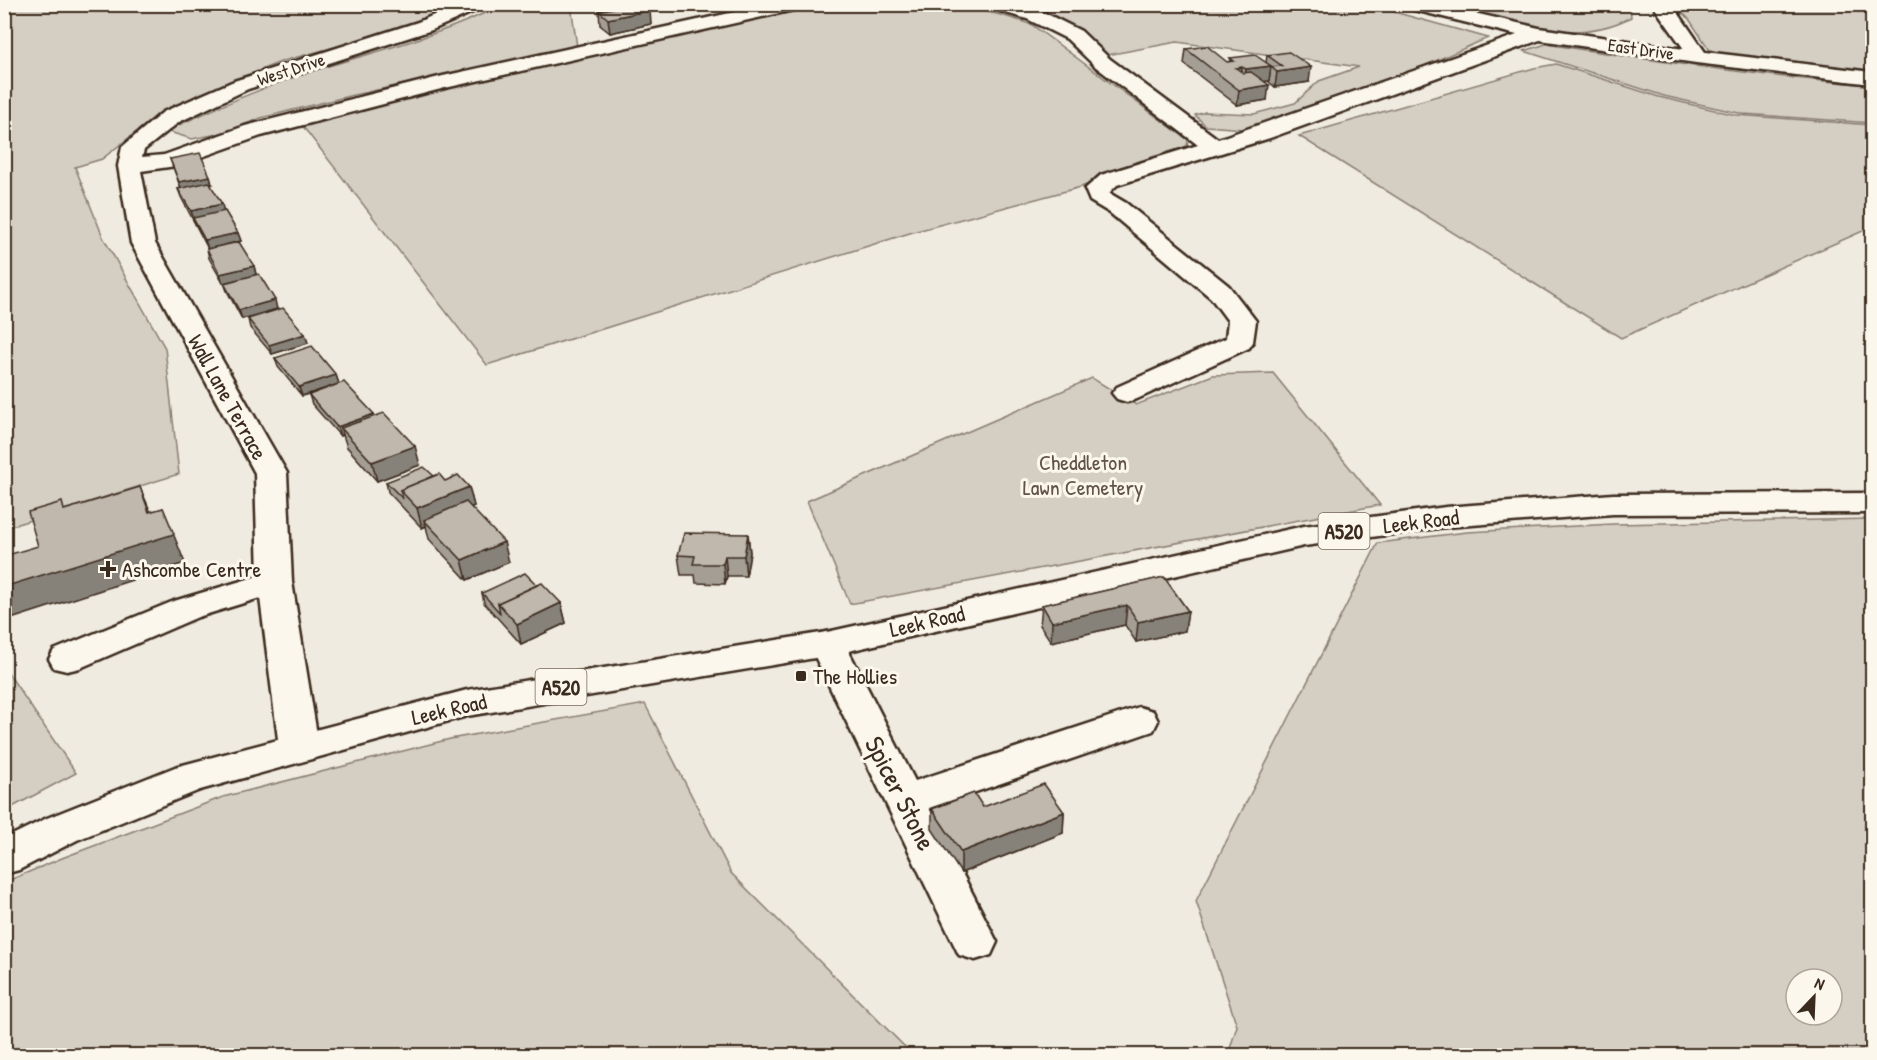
<svg xmlns="http://www.w3.org/2000/svg" width="1877" height="1060" viewBox="0 0 1877 1060" font-family="'Patrick Hand',sans-serif">
  <style>
    .green { fill: #d5cec3; stroke: #887c70; stroke-width: 1.5; fill-rule: evenodd }
    .lines { fill: none; stroke-linecap: round; stroke-linejoin: round }
    .minor-casing { stroke: #3b2a1e; stroke-width: 5 }
    .highway-casing { stroke: #3b2a1e; stroke-width: 5 }
    .minor { fill: #fbf7ec; fill-rule: evenodd }
    .highway { fill: #fbf7ec; fill-rule: evenodd }
    .wall { fill: #a59e95; stroke: #3b2a1e; stroke-width: 1.5 }
    .shaded-wall { fill: #868179; stroke: #3b2a1e; stroke-width: 1.5 }
    .building { fill: #c0b8ad; stroke: #3b2a1e; stroke-width: 1.5 }
    .poi-dot { fill: #3b2a1e; stroke: #fbf7ec; stroke-width: 2 }
    .labels { text-anchor: middle; dominant-baseline: central; stroke-width: 6; stroke-linejoin: round; paint-order: stroke }
    .far-street-label { font-size: 18px; fill: #3b2a1e; stroke: #fbf7ec }
    .shield { fill: #fbf7ec; stroke: #75685c; stroke-width: 1.5 }
    .shield-label { font-size: 21px; font-weight: bold; fill: #3b2a1e }
    .street-label { font-size: 22px; fill: #3b2a1e; stroke: #fbf7ec }
    .park-label { font-size: 22px; fill: #625347; stroke: #fbf7ec }
    .poi-label { font-size: 22px; fill: #3b2a1e; stroke: #fbf7ec; text-anchor: start }
    .near-street-label { font-size: 27px; fill: #3b2a1e; stroke: #fbf7ec }
  </style>
  <rect width="100%" height="100%" fill="#f0ebe0"/>
  <filter id="ink" filterUnits="userSpaceOnUse"><feTurbulence type="fractalNoise" baseFrequency=".0167" numOctaves="2"/><feDisplacementMap in="SourceGraphic" scale="12" xChannelSelector="R" yChannelSelector="G"/><feConvolveMatrix kernelMatrix="1 2 1 2 8 2 1 2 1" color-interpolation-filters="sRGB"/></filter>
  <g filter="url(#ink)">
    <g class="green">
      <path d="M828,4C896,4 969,0 1032,25L1188,140L1187,146L1081,187L913,232L487,365L301,124C475,75 651,35 828,4Z"/>
      <polygon points="4,5 457,5 386,33 283,61 195,96 141,128 102,159 75,167 103,237 165,348 179,474 5,528"/>
      <path d="M501,5H571L577,47L349,96L261,118L223,133L192,139L166,131C216,108 267,85 319,69C381,50 443,35 501,5Z"/>
      <polygon points="999,5 1369,5 1488,38 1394,79 1278,120 1244,129 1206,126 1195,115 1205,112 1254,114 1295,103 1319,81 1359,67 1177,42 1102,56"/>
      <path d="M1426,5H1630L1631,17C1572,49 1487,20 1426,5Z"/>
      <polygon points="1674,5 1872,5 1872,71 1797,65 1719,54 1709,49 1689,19"/>
      <path d="M1546,44C1655,61 1763,77 1872,85V123L1743,114L1664,96L1524,51Z"/>
      <polygon points="1556,64 1659,97 1736,115 1872,125 1872,227 1621,338 1299,136 1534,68"/>
      <polygon points="1273,373 1380,505 850,604 807,501 1092,378 1136,405 1213,375"/>
      <path d="M1872,519V1055H1228L1237,1026L1196,901L1378,543L1467,532L1613,524ZM1796,979H1832V1015H1796Z"/>
      <polygon points="4,667 76,773 5,811 4,811"/>
      <polygon points="645,704 731,873 913,1055 5,1055 5,882 62,858 223,797 450,739"/>
    </g>
    <g class="lines">
      <g class="minor-casing">
        <g id="minor">
          <polygon points="459,4 485,4 482,8 432,30 248,89 179,122 144,150 142,157 164,155 245,126 443,76 771,4 807,4 798,9 445,88 261,136 176,166 141,171 155,243 287,473 292,582 319,747 313,757 299,761 285,757 279,747 260,598 198,617 80,668 67,671 54,668 49,659 54,650 174,601 258,576 255,473 131,243 118,166 122,147 163,112 234,81 418,22"/>
          <polygon points="986,4 1017,4 1041,11 1081,31 1110,59 1218,139 1517,35 1406,8 1403,4 1435,4 1539,28 1684,49 1652,4 1672,4 1705,52 1872,72 1872,84 1696,63 1540,40 1270,138 1117,185 1109,193 1126,203 1229,286 1256,321 1253,342 1249,348 1137,399 1127,402 1117,399 1112,393 1117,387 1226,338 1228,321 1211,298 1110,213 1090,201 1085,189 1101,175 1198,145 1096,67 1067,39 1027,19 989,8"/>
          <polygon points="827,632 840,635 845,644 915,781 1139,707 1153,711 1158,721 1153,731 929,808 997,942 991,955 975,960 959,955 809,644 814,635"/>
        </g>
      </g>
      <g class="highway-casing">
        <polygon id="highway" points="1872,493 1872,513 1613,514 1446,527 1304,546 827,656 467,716 200,790 77,840 19,870 4,874 4,839 47,818 175,767 467,690 827,632 1304,526 1446,507 1613,494"/>
      </g>
      <use href="#minor" class="minor"/>
      <use href="#highway" class="highway"/>
    </g>
    <g class="wall">
      <polygon points="592,4 642,4 651,24 610,33 600,25 599,11 600,11"/>
      <polygon points="1186,49 1227,62 1230,61 1230,58 1266,63 1267,55 1309,82 1275,87 1269,82 1270,73 1269,81 1264,81 1267,100 1237,105 1184,64"/>
      <polygon points="170,159 212,184 210,184 224,211 238,233 241,241 208,249 181,197 178,189 181,189"/>
      <polygon points="207,249 254,266 256,274 277,309 242,319 227,291 224,283 223,283 209,258"/>
      <polygon points="248,319 305,334 308,343 272,354 250,328"/>
      <polygon points="275,358 336,375 339,384 302,396 278,367"/>
      <polygon points="309,395 374,416 420,465 377,481 347,447 343,435 340,436 312,404"/>
      <polygon points="434,476 445,481 469,487 474,506 471,507 509,562 467,580 429,539 426,526 422,528 388,492 386,482"/>
      <polygon points="748,534 750,553 746,576 727,576 725,584 696,583 695,575 681,575 678,555"/>
      <polygon points="1164,577 1188,611 1185,631 1136,642 1125,625 1051,642 1040,625 1042,605"/>
      <polygon points="537,585 561,603 566,623 521,644 484,603 482,593"/>
      <polygon points="983,807 1064,812 1063,833 961,873 932,829 932,809"/>
    </g>
    <g class="shaded-wall">
      <polygon points="650,10 651,24 610,33 608,19"/>
      <polygon points="1271,66 1269,81 1244,84 1246,69"/>
      <polygon points="1242,67 1241,82 1236,68"/>
      <polygon points="1311,67 1309,82 1275,87 1277,72"/>
      <polygon points="1269,85 1267,100 1237,105 1239,90"/>
      <polygon points="210,176 212,184 181,190 179,182"/>
      <polygon points="222,204 224,213 194,220 191,211"/>
      <polygon points="238,233 241,241 208,249 205,240"/>
      <polygon points="254,266 256,275 223,283 220,274"/>
      <polygon points="275,300 277,309 242,319 239,310"/>
      <polygon points="305,334 308,343 272,354 269,345"/>
      <polygon points="336,375 339,384 302,396 299,387"/>
      <polygon points="374,414 376,423 341,428 343,435 340,436 337,427"/>
      <polygon points="415,446 420,465 377,481 372,462"/>
      <polygon points="140,487 152,515 163,508 185,563 11,619 4,605 4,587"/>
      <polygon points="469,487 474,506 429,525 424,520 426,526 422,528 417,508"/>
      <polygon points="748,534 750,553 746,576 744,556"/>
      <polygon points="504,542 509,562 467,580 462,560"/>
      <polygon points="725,556 727,576 725,584 723,564"/>
      <polygon points="561,603 566,623 521,644 517,624"/>
      <polygon points="1127,605 1125,625 1051,642 1052,622"/>
      <polygon points="1188,611 1185,631 1136,642 1138,622"/>
      <polygon points="1064,812 1063,833 961,873 961,852"/>
    </g>
    <g class="building">
      <polygon points="608,4 642,4 650,10 608,19 599,11 613,8"/>
      <polygon points="1207,46 1227,62 1234,61 1230,58 1255,55 1271,66 1246,69 1242,67 1236,68 1243,73 1251,72 1269,85 1239,90 1186,49"/>
      <polygon points="1289,52 1311,67 1277,72 1271,67 1282,66 1267,55"/>
      <polygon points="200,153 210,176 179,182 170,159"/>
      <polygon points="209,182 222,204 191,211 178,189"/>
      <polygon points="225,211 238,233 205,240 193,218"/>
      <polygon points="239,242 254,266 220,274 207,249"/>
      <polygon points="259,274 275,300 239,310 224,283"/>
      <polygon points="283,308 305,334 269,345 248,319"/>
      <polygon points="312,346 336,375 299,387 275,358"/>
      <polygon points="344,382 374,414 337,427 309,395"/>
      <polygon points="384,413 415,446 372,462 341,428"/>
      <polygon points="424,467 434,476 400,490 403,499 386,482"/>
      <polygon points="439,474 445,481 458,475 469,487 417,508 400,490"/>
      <polygon points="140,487 149,512 163,508 174,534 4,587 4,556 38,546 28,512 62,502 64,510"/>
      <polygon points="466,502 504,542 462,560 424,520"/>
      <polygon points="684,533 748,534 744,556 725,556 723,564 693,564 695,556 678,555"/>
      <polygon points="525,573 537,585 498,603 500,613 482,593"/>
      <polygon points="1164,577 1188,611 1138,622 1127,605 1052,622 1042,605"/>
      <polygon points="542,583 561,603 517,624 498,603"/>
      <polygon points="1044,784 1064,812 961,852 932,809 974,793 983,807"/>
    </g>
  </g>
  <g class="poi-dot">
    <path d="M105 560h6v6h6v6h-6v6h-6v-6h-6v-6h6z"/>
    <rect x="795" y="670" width="12" height="12" rx="3"/>
  </g>
  <g class="labels">
    <g class="far-street-label">
      <text transform="translate(1641 49) rotate(8)">East Drive</text>
      <text transform="translate(291 69) rotate(-18)">West Drive</text>
    </g>
    <g class="shield">
      <rect x="1318.5" y="513" width="51" height="36" rx="4.5"/>
      <rect x="535.5" y="669" width="51" height="36" rx="4.5"/>
    </g>
    <g class="shield-label">
      <text x="1344" y="531">A520</text>
      <text x="561" y="687">A520</text>
    </g>
    <g class="street-label">
      <text transform="translate(228 397) rotate(61)">Wall Lane Terrace</text>
      <text transform="translate(1421 521) rotate(-7)">Leek Road</text>
      <text transform="translate(927 621) rotate(-13)">Leek Road</text>
      <text transform="translate(449 709) rotate(-13)">Leek Road</text>
    </g>
    <g class="park-label">
      <text x="1083" y="462">Cheddleton<tspan x="1083" dy="25">Lawn Cemetery</tspan></text>
    </g>
    <g class="poi-label">
      <text x="122" y="569">Ashcombe Centre</text>
      <text x="813" y="676">The Hollies</text>
    </g>
    <g class="near-street-label">
      <text transform="translate(901 793) rotate(63)">Spicer Stone</text>
    </g>
  </g>
  <rect width="1877" height="1060" fill="none" stroke="#fbf7ec" stroke-width="24"/>
  <rect x="12" y="12" width="1853" height="1036" fill="none" stroke="#3b2a1e" stroke-width="2" filter="url(#ink)"/>
  <g transform="translate(1814 997) rotate(23)"><circle r="28" fill="#fbf7ec" stroke="#aea59a" stroke-width="1.5"/>
  <path d="M0-4.5L10 22L0 15L-10 22Z" fill="#3b2a1e"/>
  <text y="-9" font-size="16" font-weight="bold" text-anchor="middle" fill="#3b2a1e">N</text>
  </g>
</svg>
